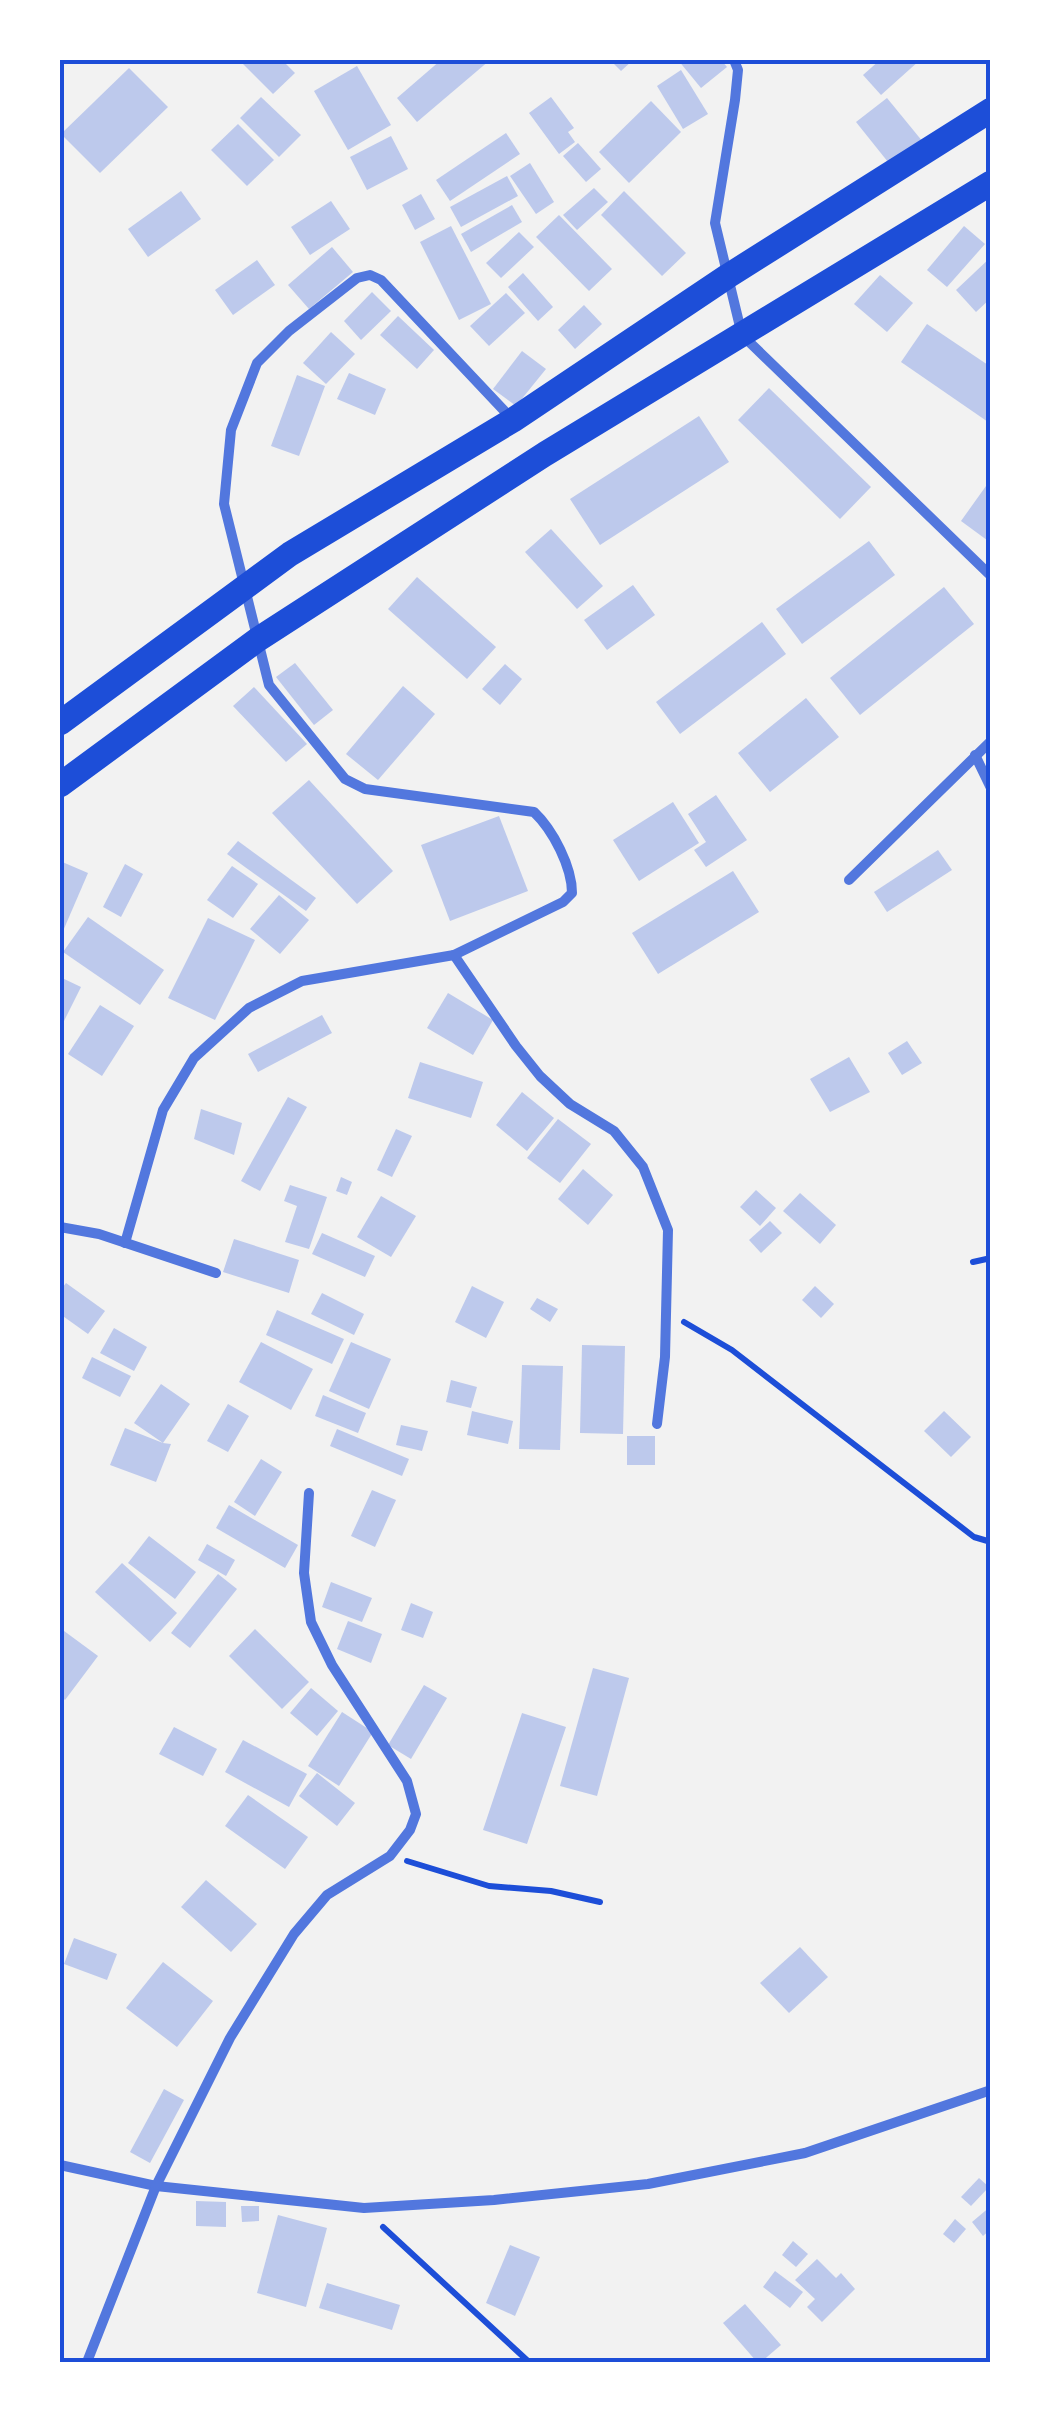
<svg xmlns="http://www.w3.org/2000/svg" width="1051" height="2422" viewBox="0 0 1051 2422" font-family="'Fira Sans Condensed',sans-serif">
  <style>
    .building { fill: #bdc9ec }
    .lines { fill: none; stroke-linecap: round; stroke-linejoin: round }
    .path { stroke: #1d4ed8; stroke-width: 6 }
    .minor { stroke: #5277de; stroke-width: 10 }
    .primary { stroke: #1d4ed8; stroke-width: 25 }
    .neatline { fill: none; stroke: #1d4ed8; stroke-width: 4 }
  </style>
  <rect width="100%" height="100%" fill="#f2f2f2"/>
  <g class="building">
    <polygon points="239,60 282,60 295,73 273,94"/>
    <polygon points="441,60 490,60 417,122 397,98"/>
    <polygon points="610,60 633,60 621,71"/>
    <polygon points="678,60 721,60 727,67 701,88"/>
    <polygon points="880,60 920,60 881,95 863,75"/>
    <polygon points="357,66 391,125 348,150 314,91"/>
    <polygon points="129,68 168,107 100,173 61,134"/>
    <polygon points="681,70 708,114 683,129 657,86"/>
    <polygon points="261,97 301,135 279,157 240,118"/>
    <polygon points="551,97 574,128 568,132 575,142 559,154 529,113"/>
    <polygon points="887,98 923,142 892,167 856,122"/>
    <polygon points="651,101 681,132 629,183 599,152"/>
    <polygon points="238,124 274,160 247,186 211,150"/>
    <polygon points="506,133 520,154 450,201 436,180"/>
    <polygon points="391,136 408,169 367,190 350,157"/>
    <polygon points="578,143 601,169 586,182 563,156"/>
    <polygon points="530,163 554,202 536,214 510,176"/>
    <polygon points="507,176 518,196 461,227 450,207"/>
    <polygon points="594,188 608,202 577,230 563,215"/>
    <polygon points="181,191 201,219 148,257 128,229"/>
    <polygon points="624,191 686,253 662,276 601,215"/>
    <polygon points="421,194 435,219 415,230 402,205"/>
    <polygon points="331,201 350,229 310,255 291,227"/>
    <polygon points="512,205 522,222 471,252 461,234"/>
    <polygon points="559,215 612,269 589,291 536,237"/>
    <polygon points="451,226 491,304 459,320 420,242"/>
    <polygon points="964,226 985,244 947,287 927,270"/>
    <polygon points="519,232 534,247 501,278 486,263"/>
    <polygon points="332,247 353,272 309,309 288,285"/>
    <polygon points="991,257 991,298 976,312 956,290"/>
    <polygon points="257,260 275,285 233,315 215,290"/>
    <polygon points="523,273 553,307 538,321 508,287"/>
    <polygon points="880,275 913,303 887,332 854,304"/>
    <polygon points="372,292 391,311 361,340 344,321"/>
    <polygon points="506,293 525,313 489,346 470,326"/>
    <polygon points="584,305 602,324 575,349 558,330"/>
    <polygon points="398,316 434,350 417,369 380,335"/>
    <polygon points="927,324 991,367 991,424 901,362"/>
    <polygon points="331,332 355,354 326,384 303,363"/>
    <polygon points="522,351 546,369 516,406 493,389"/>
    <polygon points="349,373 386,389 375,415 337,399"/>
    <polygon points="297,375 325,386 299,456 271,446"/>
    <polygon points="769,388 871,487 840,519 738,420"/>
    <polygon points="699,416 729,462 600,545 570,499"/>
    <polygon points="991,479 991,543 961,521"/>
    <polygon points="551,529 603,586 577,609 525,552"/>
    <polygon points="869,541 895,575 802,644 776,609"/>
    <polygon points="417,577 496,647 467,679 388,609"/>
    <polygon points="633,585 655,615 607,650 584,620"/>
    <polygon points="944,587 974,624 860,715 830,678"/>
    <polygon points="762,622 786,654 680,734 656,702"/>
    <polygon points="295,663 333,710 314,725 276,677"/>
    <polygon points="505,664 522,679 500,705 482,689"/>
    <polygon points="403,686 435,714 378,780 346,754"/>
    <polygon points="254,687 307,744 286,762 233,706"/>
    <polygon points="806,698 839,737 770,792 738,753"/>
    <polygon points="309,780 393,871 357,904 272,813"/>
    <polygon points="716,795 747,840 706,867 694,850 706,842 688,814"/>
    <polygon points="673,802 699,843 639,881 613,840"/>
    <polygon points="499,816 528,891 450,921 421,845"/>
    <polygon points="238,841 316,898 306,911 227,854"/>
    <polygon points="938,850 952,870 887,912 874,892"/>
    <polygon points="60,861 88,873 60,938"/>
    <polygon points="125,864 143,874 121,917 103,907"/>
    <polygon points="232,866 258,884 233,918 207,900"/>
    <polygon points="733,871 759,912 658,974 632,933"/>
    <polygon points="279,895 309,920 280,954 250,929"/>
    <polygon points="88,917 164,970 140,1005 63,952"/>
    <polygon points="208,918 255,940 215,1020 168,998"/>
    <polygon points="60,977 81,987 60,1029"/>
    <polygon points="448,993 493,1020 473,1055 427,1028"/>
    <polygon points="100,1005 134,1026 102,1076 68,1054"/>
    <polygon points="322,1015 332,1033 258,1072 248,1054"/>
    <polygon points="907,1041 922,1063 902,1075 888,1053"/>
    <polygon points="849,1057 870,1092 830,1112 810,1079"/>
    <polygon points="420,1062 483,1082 471,1118 408,1098"/>
    <polygon points="522,1092 554,1118 527,1151 496,1125"/>
    <polygon points="288,1097 307,1107 260,1191 241,1181"/>
    <polygon points="201,1109 242,1123 234,1155 194,1139"/>
    <polygon points="558,1119 591,1144 560,1183 527,1158"/>
    <polygon points="396,1129 412,1136 392,1177 377,1170"/>
    <polygon points="583,1169 613,1195 588,1225 558,1199"/>
    <polygon points="341,1177 352,1182 347,1195 336,1191"/>
    <polygon points="290,1185 327,1197 309,1249 285,1242 297,1206 284,1201"/>
    <polygon points="756,1190 776,1208 760,1226 740,1207"/>
    <polygon points="800,1193 836,1225 820,1244 783,1211"/>
    <polygon points="381,1196 416,1216 391,1257 357,1237"/>
    <polygon points="770,1221 782,1233 761,1253 749,1240"/>
    <polygon points="322,1233 375,1256 365,1277 312,1254"/>
    <polygon points="234,1239 299,1260 289,1293 223,1272"/>
    <polygon points="66,1283 105,1311 88,1334 60,1314 60,1291"/>
    <polygon points="472,1286 504,1302 486,1338 455,1322"/>
    <polygon points="815,1286 834,1304 821,1318 802,1300"/>
    <polygon points="322,1293 364,1314 354,1335 311,1314"/>
    <polygon points="537,1298 558,1309 550,1322 530,1309"/>
    <polygon points="277,1310 344,1339 332,1364 266,1335"/>
    <polygon points="114,1328 147,1347 134,1371 100,1353"/>
    <polygon points="261,1342 313,1369 291,1410 239,1382"/>
    <polygon points="351,1342 391,1359 369,1409 329,1391"/>
    <polygon points="582,1345 625,1346 623,1434 580,1433"/>
    <polygon points="92,1357 131,1376 120,1397 82,1378"/>
    <polygon points="522,1365 563,1366 560,1450 519,1449"/>
    <polygon points="451,1380 477,1387 471,1408 446,1402"/>
    <polygon points="161,1384 190,1404 163,1443 171,1444 156,1482 110,1465 125,1428 163,1443 134,1423"/>
    <polygon points="323,1395 366,1413 358,1433 315,1416"/>
    <polygon points="228,1404 249,1416 228,1452 207,1441"/>
    <polygon points="472,1411 513,1421 508,1444 467,1435"/>
    <polygon points="944,1411 971,1437 951,1457 924,1431"/>
    <polygon points="401,1425 428,1431 422,1451 396,1445"/>
    <polygon points="337,1429 409,1459 402,1476 330,1446"/>
    <rect x="627" y="1436" width="28" height="29"/>
    <polygon points="261,1459 282,1472 255,1516 234,1502"/>
    <polygon points="372,1490 396,1500 375,1547 351,1536"/>
    <polygon points="229,1505 298,1545 285,1568 216,1528"/>
    <polygon points="149,1536 196,1572 175,1599 128,1563"/>
    <polygon points="207,1544 235,1560 226,1576 198,1560"/>
    <polygon points="122,1563 177,1613 150,1642 95,1592"/>
    <polygon points="218,1574 237,1589 190,1648 171,1633"/>
    <polygon points="331,1582 372,1598 362,1622 322,1607"/>
    <polygon points="411,1603 433,1612 423,1638 401,1630"/>
    <polygon points="348,1621 382,1634 371,1663 337,1649"/>
    <polygon points="60,1628 98,1656 65,1700 60,1696"/>
    <polygon points="255,1629 309,1682 282,1709 229,1656"/>
    <polygon points="593,1668 629,1678 597,1796 560,1786"/>
    <polygon points="424,1685 447,1698 411,1759 388,1745"/>
    <polygon points="311,1688 338,1711 317,1736 290,1713"/>
    <polygon points="342,1712 373,1732 339,1786 308,1766"/>
    <polygon points="522,1713 566,1727 527,1844 483,1830"/>
    <polygon points="174,1727 217,1749 203,1776 159,1754"/>
    <polygon points="243,1740 307,1774 289,1807 225,1772"/>
    <polygon points="317,1773 355,1803 337,1826 299,1796"/>
    <polygon points="248,1795 308,1837 285,1869 225,1826"/>
    <polygon points="206,1880 257,1924 231,1952 181,1907"/>
    <polygon points="74,1938 117,1954 107,1980 64,1964"/>
    <polygon points="800,1947 828,1977 789,2013 760,1983"/>
    <polygon points="163,1962 213,2001 177,2047 126,2008"/>
    <polygon points="164,2089 184,2100 150,2163 130,2152"/>
    <polygon points="979,2178 989,2187 971,2206 961,2197"/>
    <polygon points="196,2201 226,2202 226,2227 196,2226"/>
    <polygon points="241,2206 259,2206 259,2221 242,2222"/>
    <polygon points="991,2206 991,2229 983,2236 972,2222"/>
    <polygon points="278,2215 327,2228 306,2307 257,2293"/>
    <polygon points="955,2219 966,2229 954,2243 943,2234"/>
    <polygon points="793,2241 808,2254 796,2267 782,2255"/>
    <polygon points="510,2245 540,2257 515,2316 486,2303"/>
    <polygon points="817,2259 836,2278 841,2273 855,2289 822,2322 807,2307 815,2299 795,2280"/>
    <polygon points="775,2271 803,2292 790,2308 763,2287"/>
    <polygon points="327,2283 400,2305 392,2330 319,2308"/>
    <polygon points="745,2304 781,2345 761,2362 757,2362 723,2323"/>
  </g>
  <g class="lines">
    <g class="path">
      <polyline points="973,1262 991,1258"/>
      <polyline points="684,1322 732,1350 974,1537 991,1542"/>
      <polyline points="407,1861 489,1886 551,1891 600,1902"/>
      <polyline points="383,2227 529,2362"/>
    </g>
    <g class="minor">
      <polyline points="734,60 738,70 735,100 715,223 742,335 991,576"/>
      <polyline points="975,755 991,788"/>
      <polyline points="849,880 991,741"/>
      <polyline points="454,955 516,1046 540,1076 570,1104 614,1131 643,1167 668,1230 665,1357 657,1424"/>
      <polyline points="60,1227 99,1234 216,1273"/>
      <path d="M125,1243L163,1110L194,1058L249,1008L302,981L454,955L563,902L572,893C572,867 553,830 534,812L365,789L345,779L269,685L224,504L231,430L257,363L289,331L357,278L370,275L381,280L512,419"/>
      <polyline points="60,2165 156,2186 364,2208 494,2200 648,2184 805,2153 991,2090"/>
      <polyline points="87,2362 156,2186 230,2038 294,1934 327,1895 390,1856 410,1830 416,1814 407,1781 332,1665 311,1622 304,1573 309,1493"/>
    </g>
    <g class="primary">
      <polyline points="60,723 290,554 513,420 728,276 991,110"/>
      <polyline points="60,785 257,640 545,454 991,183"/>
    </g>
  </g>
  <rect width="1051" height="2422" fill="none" stroke="#ffffff" stroke-width="125"/>
  <rect x="62" y="62" width="926" height="2298" class="neatline"/>
</svg>
